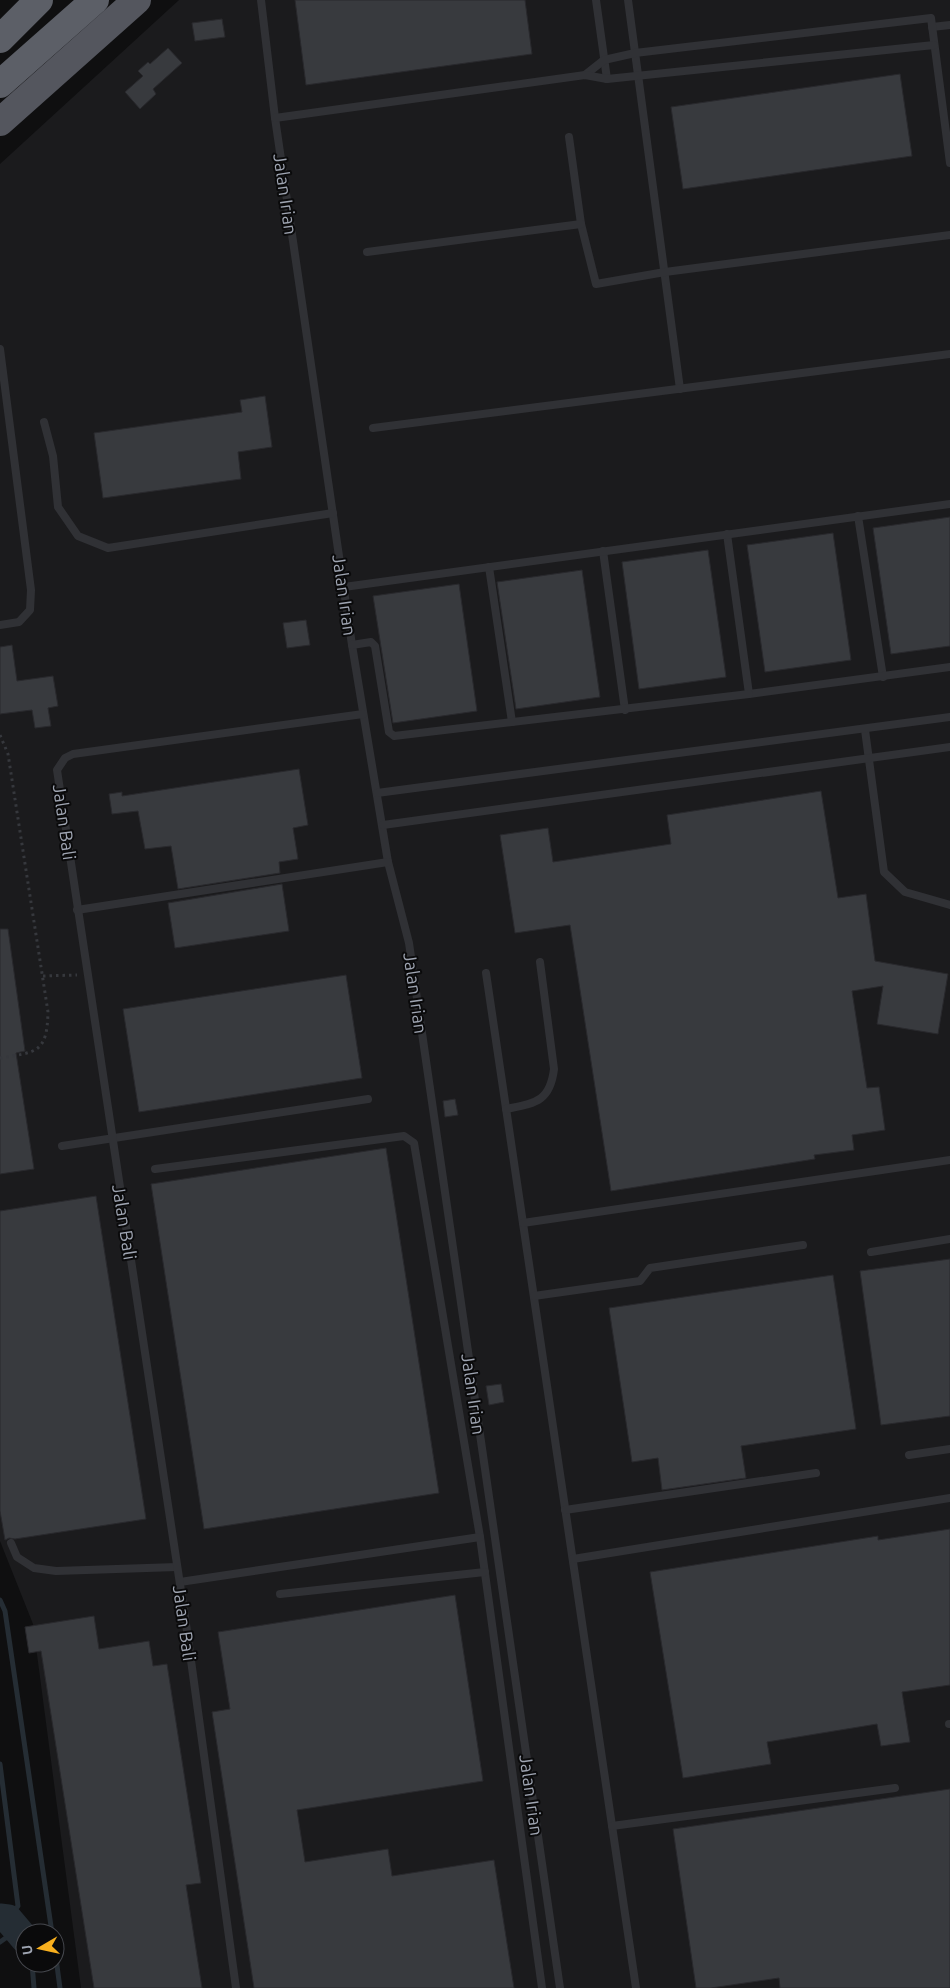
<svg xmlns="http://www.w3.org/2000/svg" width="950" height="1988" viewBox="0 0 950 1988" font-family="Ubuntu,sans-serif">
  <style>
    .built { fill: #1b1b1d }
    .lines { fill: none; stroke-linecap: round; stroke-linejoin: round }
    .stream { stroke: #252d34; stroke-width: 5 }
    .river { stroke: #252d34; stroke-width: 29 }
    .building { fill: #383a3e; stroke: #29292d }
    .path { stroke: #36383d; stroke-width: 3; stroke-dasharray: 2.5 4; stroke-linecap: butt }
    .service { stroke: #303135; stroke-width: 8 }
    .trunk { stroke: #54565e; stroke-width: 28 }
    .motorway { stroke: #5c5f67; stroke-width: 28 }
    .labels { text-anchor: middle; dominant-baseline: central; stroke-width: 4; stroke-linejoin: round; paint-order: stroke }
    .street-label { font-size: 18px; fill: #9fa5b2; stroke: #0a0a0b }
  </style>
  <rect width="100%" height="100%" fill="#0f0f10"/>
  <polygon class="built" points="179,0 950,0 950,1988 81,1988 33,1624 0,1541 0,164"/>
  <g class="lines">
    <g class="stream">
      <polyline points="0,1600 5,1611 52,1933"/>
      <polyline points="0,1764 18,1906 8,1919"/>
      <polyline points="0,1942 17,1930"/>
      <polyline points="55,1951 60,1988"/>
      <polyline points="32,1963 34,1988"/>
    </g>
    <polyline class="river" points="0,1918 8,1919 25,1939"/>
  </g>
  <g class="building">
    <polygon points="295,0 525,0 532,54 306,85"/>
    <polygon points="222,19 225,37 195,41 192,23"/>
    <polygon points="168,48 182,63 153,89 156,94 140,109 125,92 143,76 138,71 148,62 150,64"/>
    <polygon points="900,74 912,156 683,189 671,107"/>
    <polygon points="265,396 272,447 238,452 241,479 103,498 94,433 242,412 240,400"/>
    <polygon points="950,517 950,646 891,654 873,528"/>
    <polygon points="833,533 851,660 765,672 747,545"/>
    <polygon points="708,550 726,677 639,689 622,562"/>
    <polygon points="582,570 600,697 516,709 497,582"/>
    <polygon points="459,584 477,711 393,723 373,596"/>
    <polygon points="306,620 310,645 287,648 283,623"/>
    <polygon points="12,645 17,681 53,676 58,706 48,708 51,726 35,728 32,710 0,714 0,647"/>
    <polygon points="299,769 308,825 293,828 298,859 279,862 280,873 178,889 171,846 145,849 138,811 112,814 109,794 122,792 122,796"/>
    <polygon points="821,791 838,898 866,894 875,961 948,974 938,1034 877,1024 883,986 852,991 867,1088 879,1087 885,1130 852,1135 854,1150 814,1155 815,1159 611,1191 570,925 515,933 500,835 548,828 553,862 671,844 667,815"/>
    <polygon points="282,884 289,931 175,948 168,903"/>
    <polygon points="0,929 8,929 25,1051 16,1053 34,1169 0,1174"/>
    <polygon points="346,975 362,1078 139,1112 123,1009"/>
    <polygon points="455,1099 458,1115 445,1117 443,1101"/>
    <polygon points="386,1148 439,1493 204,1529 151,1184"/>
    <polygon points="96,1196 146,1519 15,1539 9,1538 5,1540 0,1511 0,1211"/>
    <polygon points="950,1259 950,1416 881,1425 860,1271"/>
    <polygon points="833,1275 856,1429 741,1446 746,1478 662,1490 658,1458 632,1462 609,1308"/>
    <polygon points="501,1384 504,1402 489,1405 486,1386"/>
    <polygon points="950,1529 950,1685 902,1692 910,1742 881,1746 877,1724 767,1742 771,1764 683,1778 650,1572 878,1536 878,1540"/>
    <polygon points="455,1595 483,1781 297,1810 305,1862 388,1849 392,1876 494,1860 514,1988 254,1988 212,1712 230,1709 218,1632"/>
    <polygon points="94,1616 99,1649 149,1641 153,1666 167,1664 201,1883 186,1885 202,1988 94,1988 41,1651 29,1653 25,1627"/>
    <polygon points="950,1789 950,1988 780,1988 779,1978 711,1988 696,1988 673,1829"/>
  </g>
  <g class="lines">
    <g class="path">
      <path d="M0,735L8,754L48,1012C47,1053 37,1052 0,1058"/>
      <polyline points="43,976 77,975"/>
    </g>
    <g class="service">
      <polyline points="261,0 275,118 352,645 388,862 409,943 560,1988"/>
      <polyline points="596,0 607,79"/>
      <polyline points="628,0 680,389"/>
      <polyline points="932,27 950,25"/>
      <polyline points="585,75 604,60 635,53 931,18 950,163"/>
      <polyline points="275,118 585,75 607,79 934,45"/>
      <polyline points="569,137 581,224 596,284 665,272 950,235"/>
      <polyline points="367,252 581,224"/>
      <polyline points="0,349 31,590 30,610 19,622 0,625"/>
      <polyline points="44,422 53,456 58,507 78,536 108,548 333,513"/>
      <polyline points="373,428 950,354"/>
      <polyline points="858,516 883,677"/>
      <polyline points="727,534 749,694 950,667"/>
      <polyline points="603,551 625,710"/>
      <polyline points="489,567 512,722"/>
      <polyline points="344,587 950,504"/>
      <polyline points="352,645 371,642 375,646 389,732 394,736 749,694"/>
      <polyline points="865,730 884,872 905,892 950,905"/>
      <polyline points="377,793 950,717"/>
      <polyline points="383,825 950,747"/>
      <polyline points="77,910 388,862"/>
      <polyline points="486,973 636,1988"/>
      <path d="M506,1109C535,1103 550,1102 554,1069L540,962"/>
      <polyline points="62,1146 368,1099"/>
      <polyline points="155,1169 404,1136 414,1143 480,1537 542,1988"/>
      <polyline points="523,1223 950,1160"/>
      <polyline points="871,1252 950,1239"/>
      <polyline points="534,1296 640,1281 650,1268 803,1245"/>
      <polyline points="909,1455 950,1449"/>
      <polyline points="565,1510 816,1473"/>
      <polyline points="11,1543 17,1557 34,1568 56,1571 177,1567"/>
      <polyline points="573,1559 950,1498"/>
      <polyline points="180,1582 480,1537"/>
      <polyline points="280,1594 485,1572"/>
      <polyline points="949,1724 950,1724"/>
      <polyline points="612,1826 895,1788"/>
      <polyline points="236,1988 186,1624 57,770 65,758 73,754 363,714"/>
    </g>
    <polyline class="trunk" points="0,122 137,0"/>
    <g class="motorway">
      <polyline points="0,39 39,0"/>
      <polyline points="0,84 95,0"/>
    </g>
  </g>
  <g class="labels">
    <g class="street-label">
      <text transform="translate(286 194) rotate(82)">Jalan Irian</text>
      <text transform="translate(345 595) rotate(82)">Jalan Irian</text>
      <text transform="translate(65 822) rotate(82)">Jalan Bali</text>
      <text transform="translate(416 993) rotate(82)">Jalan Irian</text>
      <text transform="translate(125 1222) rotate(81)">Jalan Bali</text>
      <text transform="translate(474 1394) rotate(82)">Jalan Irian</text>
      <text transform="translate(185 1623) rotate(82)">Jalan Bali</text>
      <text transform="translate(532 1795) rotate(82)">Jalan Irian</text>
    </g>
  </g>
  <g transform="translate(40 1948) rotate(261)"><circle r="24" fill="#0a0a0b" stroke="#46484e"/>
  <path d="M0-4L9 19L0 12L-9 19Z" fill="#f9b01e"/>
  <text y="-8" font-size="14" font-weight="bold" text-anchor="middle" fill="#9fa5b2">U</text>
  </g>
</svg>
